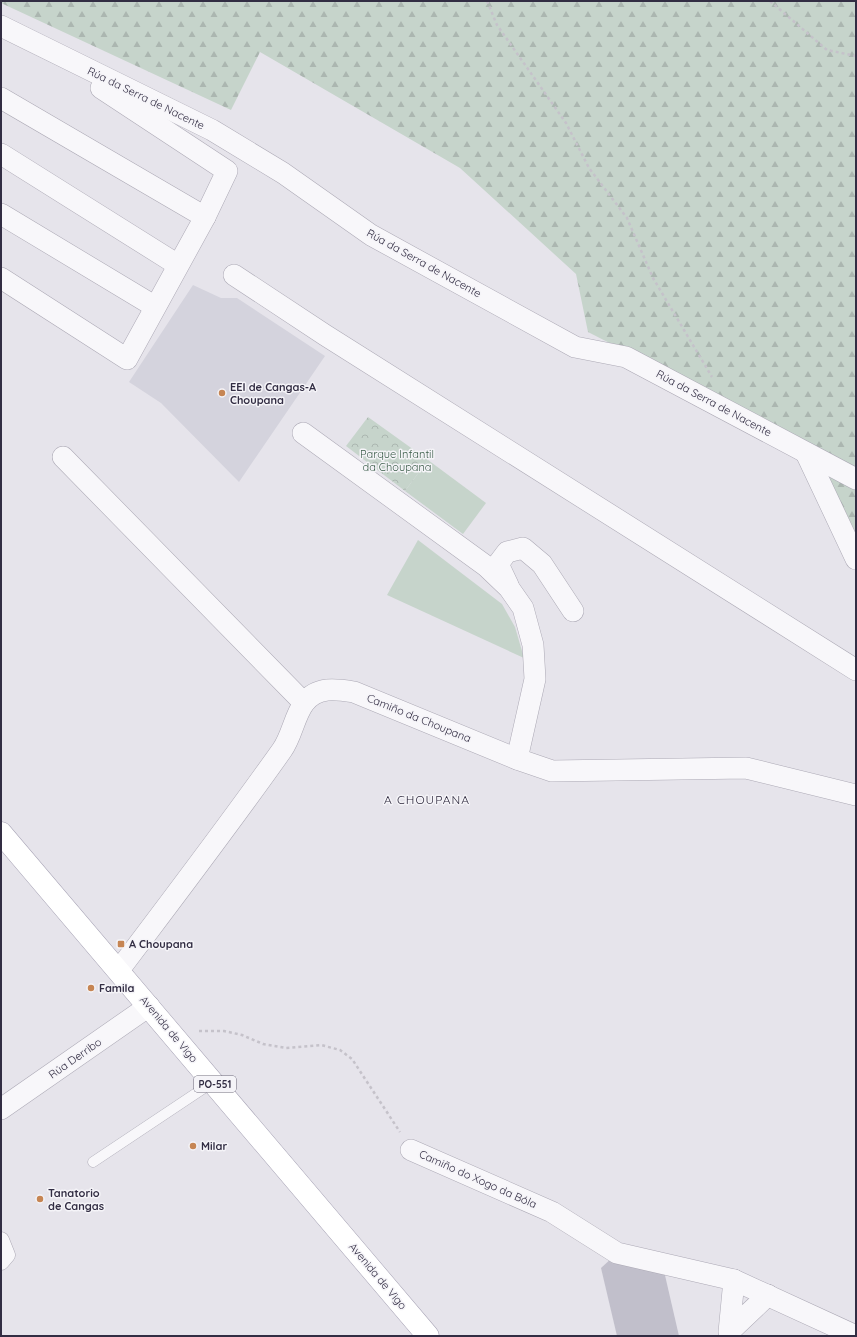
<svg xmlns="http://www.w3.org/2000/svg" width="857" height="1337" viewBox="0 0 857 1337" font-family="Quicksand,sans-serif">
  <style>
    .built { fill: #d4d3dd }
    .green { fill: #c6d4cb }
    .forest { fill: url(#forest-firs) }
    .park { fill: url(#park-crowns) }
    .building { fill: #c1bfcb }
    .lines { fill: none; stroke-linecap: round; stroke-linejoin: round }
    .service-casing { stroke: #aca9b5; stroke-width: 11 }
    .pedestrian-casing { stroke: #aca9b5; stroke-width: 17 }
    .minor-casing { stroke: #aca9b5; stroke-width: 22 }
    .primary-casing { stroke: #a8a4b6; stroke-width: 23 }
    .path { stroke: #c5c2ca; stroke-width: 2.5; stroke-dasharray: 3 3; stroke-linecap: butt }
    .service { stroke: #f8f7fa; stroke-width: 10 }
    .pedestrian { stroke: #f8f7fa; stroke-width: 16 }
    .minor { stroke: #f8f7fa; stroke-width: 21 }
    .primary { stroke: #fff; stroke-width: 22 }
    .poi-dot { fill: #c68553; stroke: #f5f4f8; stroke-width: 1.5 }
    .labels { text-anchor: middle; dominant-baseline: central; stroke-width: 3; stroke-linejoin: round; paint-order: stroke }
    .shield { fill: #f5f4f8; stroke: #6c6979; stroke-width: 1 }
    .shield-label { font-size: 10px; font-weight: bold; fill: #322d43 }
    .street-label { font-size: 11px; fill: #322d43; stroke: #f5f4f8 }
    .poi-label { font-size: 11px; font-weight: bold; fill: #322d43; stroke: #f5f4f8; text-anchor: start }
    .park-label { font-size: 11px; fill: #3b5d49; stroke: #f5f4f8 }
    .neighbourhood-label { font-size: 12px; letter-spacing: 1px; fill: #241f34; stroke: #f5f4f8 }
  </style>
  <defs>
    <pattern id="forest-firs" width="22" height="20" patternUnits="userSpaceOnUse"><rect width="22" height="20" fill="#c6d4cb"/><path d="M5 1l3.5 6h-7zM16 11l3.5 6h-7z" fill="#abb6b0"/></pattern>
    <pattern id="park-crowns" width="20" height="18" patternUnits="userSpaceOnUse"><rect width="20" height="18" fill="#c6d4cb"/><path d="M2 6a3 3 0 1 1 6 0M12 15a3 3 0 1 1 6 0" fill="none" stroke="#abb6b0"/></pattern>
  </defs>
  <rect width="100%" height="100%" fill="#e6e4eb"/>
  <polygon class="built" points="193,285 221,298 237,298 325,356 239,482 161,403 129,382"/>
  <g class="green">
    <polygon points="428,460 486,503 463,534 405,491"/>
    <polygon points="418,540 502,604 515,627 524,658 387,595"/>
  </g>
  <polygon class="forest" points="1,1 856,1 856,533 813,447 588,332 576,274 460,168 260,52 231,110 1,3"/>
  <polygon class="park" points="368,417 428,460 405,491 346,446"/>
  <polygon class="building" points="613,1257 664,1271 679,1336 617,1336 601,1268"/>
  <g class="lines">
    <g class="service-casing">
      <polyline id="service" points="93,1162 213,1082"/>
    </g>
    <g class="pedestrian-casing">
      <polyline id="pedestrian" points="1,1240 7,1255 1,1262"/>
    </g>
    <g class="minor-casing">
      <g id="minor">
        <polyline points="1,26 212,130 283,173 371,235 575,347 626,357 856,479"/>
        <polyline points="1,98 205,217"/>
        <polyline points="1,154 178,265"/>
        <polyline points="1,214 154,306"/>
        <polyline points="234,275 325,335 856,670"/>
        <polyline points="1,278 127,359 205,217 227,171 101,88"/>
        <polyline points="303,433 486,566 509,588 523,608 533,645 535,679 517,759"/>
        <polyline points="806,453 856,559"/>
        <polyline points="63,457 304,703"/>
        <polyline points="508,585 498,564 507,552 523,548 542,564 573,611"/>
        <path d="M119,970C174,897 229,825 282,750C292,736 294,717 304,703C317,686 336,689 354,692L517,759L552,771L746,768L856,795"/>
        <polyline points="1,1109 149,1006"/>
        <polyline points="411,1150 552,1212 617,1253 734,1280 856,1336"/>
        <polyline points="734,1280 729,1332 768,1295"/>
      </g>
    </g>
    <g class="primary-casing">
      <polyline id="primary" points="1,833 428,1336"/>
    </g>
    <g class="path">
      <polyline points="487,1 497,25 566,123 589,168 627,218 653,278 712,377"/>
      <polyline points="770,1 827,50 856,56"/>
      <polyline points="199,1031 224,1031 242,1035 263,1044 286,1048 321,1045 340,1050 352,1059 400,1132"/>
    </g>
    <use href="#service" class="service"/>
    <use href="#pedestrian" class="pedestrian"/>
    <use href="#minor" class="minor"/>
    <use href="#primary" class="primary"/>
  </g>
  <g class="poi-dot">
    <circle cx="222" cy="393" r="4"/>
    <rect x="117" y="940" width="8" height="8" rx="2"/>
    <circle cx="91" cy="988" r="4"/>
    <circle cx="193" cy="1146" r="4"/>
    <circle cx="40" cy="1199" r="4"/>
  </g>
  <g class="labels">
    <rect class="shield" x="194" y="1076" width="42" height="16" rx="3"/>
    <g class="shield-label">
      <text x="215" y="1084">PO-551</text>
    </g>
    <g class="street-label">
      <text transform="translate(146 98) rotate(26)">Rúa da Serra de Nacente</text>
      <text transform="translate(424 263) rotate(29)">Rúa da Serra de Nacente</text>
      <text transform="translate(714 403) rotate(28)">Rúa da Serra de Nacente</text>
      <text transform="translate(419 718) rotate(22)">Camiño da Choupana</text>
      <text transform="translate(169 1029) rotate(50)">Avenida de Vigo</text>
      <text transform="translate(75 1058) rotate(-35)">Rúa Derribo</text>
      <text transform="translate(478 1179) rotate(24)">Camiño do Xogo da Bóla</text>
      <text transform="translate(378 1276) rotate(50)">Avenida de Vigo</text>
    </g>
    <g class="poi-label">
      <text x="230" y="387">EEI de Cangas-A<tspan x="230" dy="13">Choupana</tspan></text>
      <text x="129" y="944">A Choupana</text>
      <text x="99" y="988">Famila</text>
      <text x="201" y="1146">Milar</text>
      <text x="48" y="1193">Tanatorio<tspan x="48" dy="13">de Cangas</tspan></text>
    </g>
    <g class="park-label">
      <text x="397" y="454">Parque Infantil<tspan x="397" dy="13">da Choupana</tspan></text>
    </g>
    <g class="neighbourhood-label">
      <text x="427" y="799">A CHOUPANA</text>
    </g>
  </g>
  <rect width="857" height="1337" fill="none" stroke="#322d43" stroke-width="4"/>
</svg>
